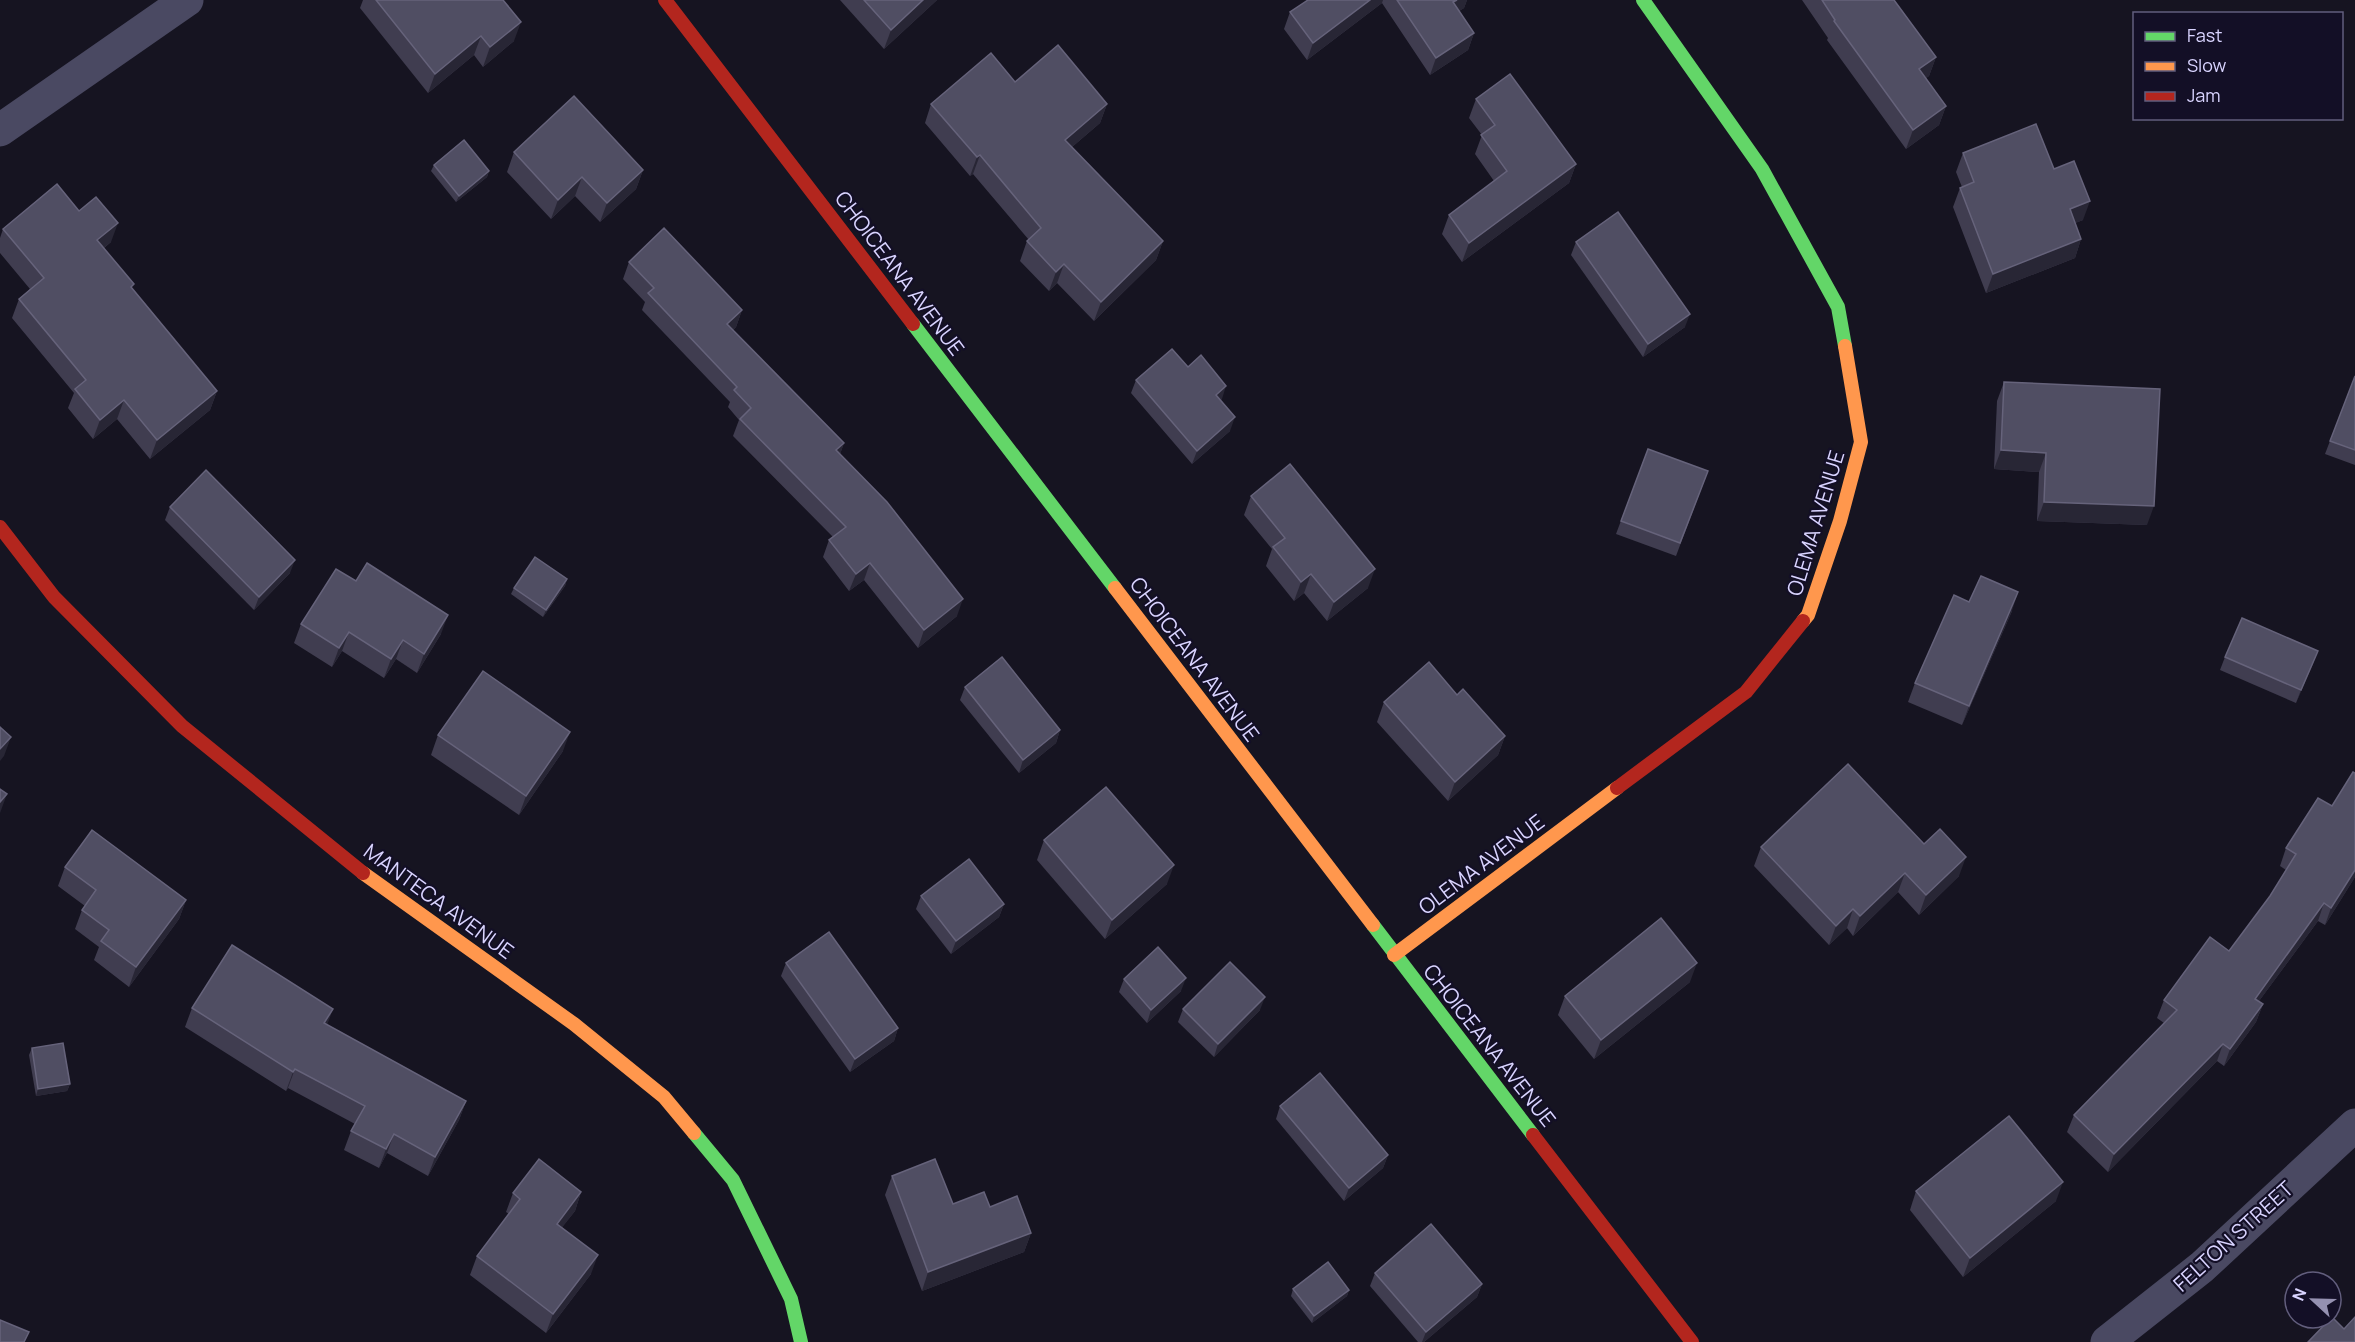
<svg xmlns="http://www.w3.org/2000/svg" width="2355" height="1342" viewBox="0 0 2355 1342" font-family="Manrope,sans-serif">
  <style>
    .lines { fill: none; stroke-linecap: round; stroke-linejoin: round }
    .street { stroke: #4a4962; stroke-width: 33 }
    .fast { stroke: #63d668; stroke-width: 14 }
    .slow { stroke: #ff974d; stroke-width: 14 }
    .jam { stroke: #b3261e; stroke-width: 14 }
    .wall { fill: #403d50 }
    .shaded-wall { fill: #282635 }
    .building { fill: #504e63; stroke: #66637b; stroke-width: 1.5 }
    .labels { text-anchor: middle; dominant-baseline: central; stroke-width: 4.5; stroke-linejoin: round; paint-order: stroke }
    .street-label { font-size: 21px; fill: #d9d4ff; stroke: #130f26 }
  </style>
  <rect width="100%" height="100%" fill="#161421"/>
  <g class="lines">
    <g class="street">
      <polyline points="0,130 187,0"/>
      <polyline points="2107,1342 2202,1267 2355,1125"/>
    </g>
    <g class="fast">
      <polyline points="1643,0 1762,169 1838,307 1845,346"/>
      <polyline points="913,324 1115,588"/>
      <polyline points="1373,925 1533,1135"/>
      <polyline points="694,1133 733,1180 791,1299 801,1342"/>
    </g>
    <g class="slow">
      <polyline points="1115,588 1373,925"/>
      <polyline points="1803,621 1808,615 1840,521 1861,442 1845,346"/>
      <polyline points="363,873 574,1024 664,1097 694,1133"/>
      <polyline points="1394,955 1617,788"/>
    </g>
    <g class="jam">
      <polyline points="665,0 913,324"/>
      <polyline points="0,527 54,597 182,726 363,873"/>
      <polyline points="1617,788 1746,692 1803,621"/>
      <polyline points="1533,1135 1692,1342"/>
    </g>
  </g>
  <g class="wall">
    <polygon points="363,0 503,0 514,41 483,67 474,55 428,93 360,8"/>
    <polygon points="840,0 937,0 884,49"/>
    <polygon points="1308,0 1467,0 1464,8 1459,11 1474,33 1468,50 1430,75 1382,3 1307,60 1284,29 1290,12"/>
    <polygon points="1802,0 1894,0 1936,57 1929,76 1926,78 1946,106 1939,125 1906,149 1827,40 1828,38"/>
    <polygon points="1015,82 1107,104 1100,123 1072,147 1163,241 1156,260 1094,321 1057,283 1049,291 1020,261 1027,241 1029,240 973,174 970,176 925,123 931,104"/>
    <polygon points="1476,99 1576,164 1569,183 1462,262 1442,234 1449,215 1494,181 1475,154 1482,135 1469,118"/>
    <polygon points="514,152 643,170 636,189 600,222 575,196 551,219 507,172"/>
    <polygon points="1963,153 2054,169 2083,220 2075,223 2081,239 2075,258 1986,293 1953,207 1960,188 1962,187 1956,172"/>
    <polygon points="434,165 489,171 487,177 456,202 431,171"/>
    <polygon points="79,211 111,242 104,248 132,289 217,391 210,410 150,459 117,419 93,439 68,408 74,393 12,318 19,299 30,289 0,253 0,238 3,229"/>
    <polygon points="1576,242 1685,327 1643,357 1571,255"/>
    <polygon points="629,262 742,310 736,327 733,330 844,443 840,454 957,616 918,648 864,580 849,591 823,557 829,540 833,537 733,436 739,420 728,407 730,402 642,310 645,302 623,279"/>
    <polygon points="1188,367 1222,399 1220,400 1230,431 1192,464 1131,393 1136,380"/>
    <polygon points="2355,376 2355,465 2325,454"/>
    <polygon points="2004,382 2147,525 2037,521 2039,472 1994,469 1997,401"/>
    <polygon points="1648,449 1708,471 1676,556 1616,534"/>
    <polygon points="1251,496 1368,588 1327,621 1304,593 1294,601 1266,566 1272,549 1244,515"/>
    <polygon points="170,507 290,573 254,610 165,520"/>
    <polygon points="567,579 565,586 543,617 511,594 514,588"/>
    <polygon points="1969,602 2012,611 1962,725 1908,702 1915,683"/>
    <polygon points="301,624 441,634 417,673 396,659 384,678 342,651 332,667 294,643"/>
    <polygon points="2318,651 2296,703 2220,670 2225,657"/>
    <polygon points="965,687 1060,730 1056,743 1019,773 960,700"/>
    <polygon points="1457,695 1505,736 1498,755 1448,801 1377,722 1384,702"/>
    <polygon points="438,735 563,751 519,815 431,755"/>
    <polygon points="2355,773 2355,877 2325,925 2318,921 2259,1001 2263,1004 2256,1022 2224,1066 2217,1061 2108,1172 2067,1132 2074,1115 2164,1023 2157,1018 2164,1000 2229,951 2270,896 2286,870 2280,866 2286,848 2332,806"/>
    <polygon points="1044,840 1167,884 1105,939 1037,860"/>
    <polygon points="1924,844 1959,876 1919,915 1898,892 1853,936 1847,928 1829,945 1754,866 1761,847"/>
    <polygon points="65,867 186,900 179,919 129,987 94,960 99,947 75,929 82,910 85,906 58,886"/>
    <polygon points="921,896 1004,904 999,917 951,954 916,909"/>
    <polygon points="786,963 898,1028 894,1041 850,1072 781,976"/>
    <polygon points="1124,979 1181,991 1147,1023 1119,992"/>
    <polygon points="1690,982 1594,1059 1558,1015 1565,996"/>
    <polygon points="192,1008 327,1025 466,1101 459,1120 428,1176 387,1153 379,1168 344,1150 351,1131 355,1124 288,1088 286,1091 185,1027"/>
    <polygon points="1183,1009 1260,1010 1214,1057 1178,1022"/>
    <polygon points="32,1048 70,1084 67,1091 36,1096 29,1055"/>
    <polygon points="1280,1106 1388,1155 1383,1168 1344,1201 1276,1119"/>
    <polygon points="892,1176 953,1204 990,1207 1031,1233 1024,1252 922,1291 885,1195"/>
    <polygon points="1916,1191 2056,1201 1963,1277 1910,1210"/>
    <polygon points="581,1192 575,1211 562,1227 591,1274 546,1333 470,1275 477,1256 509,1214 506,1212 513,1193"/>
    <polygon points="1375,1273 1482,1284 1477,1297 1424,1342 1418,1342 1370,1286"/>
    <polygon points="1293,1289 1349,1290 1347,1296 1312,1323 1291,1296"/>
  </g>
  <g class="shaded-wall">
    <polygon points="923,0 937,0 884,49 891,30"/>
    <polygon points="1370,0 1383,0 1382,3 1307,60 1313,43"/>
    <polygon points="1457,0 1467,0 1464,8 1447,19 1453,2"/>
    <polygon points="521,22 514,41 483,67 490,47"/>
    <polygon points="1474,33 1468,50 1430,75 1436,58"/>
    <polygon points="481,36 474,55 428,93 435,74"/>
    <polygon points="1936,57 1929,76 1912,88 1919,69"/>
    <polygon points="1107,104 1100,123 1058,159 1065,140"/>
    <polygon points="1946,106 1939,125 1906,149 1913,130"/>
    <polygon points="980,155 973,174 970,176 977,157"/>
    <polygon points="1576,164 1569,183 1462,262 1469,243"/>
    <polygon points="643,170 636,189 600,222 607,203"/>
    <polygon points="489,171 487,177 456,202 459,196"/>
    <polygon points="582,177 575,196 551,219 558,200"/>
    <polygon points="2090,201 2083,220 2063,228 2070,209"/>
    <polygon points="118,223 111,242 90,259 97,240"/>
    <polygon points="2081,239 2075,258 1986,293 1993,274"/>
    <polygon points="1163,241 1156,260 1094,321 1101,302"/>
    <polygon points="1064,264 1057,283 1049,291 1056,272"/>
    <polygon points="742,310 736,327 721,341 727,324"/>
    <polygon points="1690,314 1685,327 1643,357 1648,344"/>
    <polygon points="1226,386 1222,399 1211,408 1216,395"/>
    <polygon points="217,391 210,410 150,459 157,440"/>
    <polygon points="124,400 117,419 93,439 100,420"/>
    <polygon points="1235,417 1230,431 1192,464 1197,451"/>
    <polygon points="844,443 838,460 836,450"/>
    <polygon points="2001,450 2046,453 2039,472 1994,469"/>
    <polygon points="2044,502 2154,506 2147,525 2037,521"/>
    <polygon points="295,560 290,573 254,610 259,597"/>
    <polygon points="870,563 864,580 849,591 856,574"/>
    <polygon points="1375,569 1368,588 1327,621 1334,602"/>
    <polygon points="1311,574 1304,593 1294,601 1301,582"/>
    <polygon points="567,579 565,586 543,617 546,610"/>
    <polygon points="2018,592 2012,611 1962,725 1969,706"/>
    <polygon points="963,599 957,616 918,648 924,630"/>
    <polygon points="448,615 441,634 417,673 424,654"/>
    <polygon points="349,632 342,651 332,667 339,648"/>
    <polygon points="403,640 396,659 384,678 391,659"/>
    <polygon points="2318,651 2313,664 2296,703 2301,690"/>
    <polygon points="1060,730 1056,743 1019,773 1023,760"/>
    <polygon points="570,732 563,751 519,815 526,796"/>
    <polygon points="1505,736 1498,755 1448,801 1455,782"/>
    <polygon points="11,737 4,756 0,761 0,749"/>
    <polygon points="7,794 0,813 0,802"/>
    <polygon points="1966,857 1959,876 1919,915 1926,895"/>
    <polygon points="1174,865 1167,884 1105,939 1112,920"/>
    <polygon points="2355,870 2355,877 2325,925 2331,908"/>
    <polygon points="1905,873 1898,892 1853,936 1860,916"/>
    <polygon points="186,900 179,919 129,987 136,967"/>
    <polygon points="2324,903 2318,921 2248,1016 2255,999"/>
    <polygon points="1004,904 999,917 951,954 956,941"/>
    <polygon points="1853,909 1847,928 1829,945 1836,926"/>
    <polygon points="1697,963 1690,982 1594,1059 1601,1040"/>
    <polygon points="1186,978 1181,991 1147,1023 1151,1010"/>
    <polygon points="1265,997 1260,1010 1214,1057 1218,1044"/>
    <polygon points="2263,1004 2256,1022 2224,1066 2230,1049"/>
    <polygon points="333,1009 326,1028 324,1023"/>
    <polygon points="898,1028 894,1041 850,1072 855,1059"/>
    <polygon points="2223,1044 2217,1061 2108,1172 2114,1154"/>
    <polygon points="295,1069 288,1088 286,1091 293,1072"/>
    <polygon points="70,1084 67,1091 36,1096 38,1089"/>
    <polygon points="466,1101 459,1120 428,1176 435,1157"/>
    <polygon points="394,1134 387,1153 379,1168 386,1149"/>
    <polygon points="1388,1155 1383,1168 1344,1201 1349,1188"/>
    <polygon points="2063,1182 2056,1201 1963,1277 1970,1258"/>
    <polygon points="581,1192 575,1211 550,1243 557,1224"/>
    <polygon points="1031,1233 1024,1252 922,1291 928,1272"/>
    <polygon points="598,1255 591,1274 546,1333 553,1314"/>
    <polygon points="1482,1284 1477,1297 1424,1342 1422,1342 1426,1332"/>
    <polygon points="1349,1290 1347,1296 1312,1323 1314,1316"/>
  </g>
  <g class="building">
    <polygon points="376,0 503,0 521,22 490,47 481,36 435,74"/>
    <polygon points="864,0 923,0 891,30"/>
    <polygon points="1308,0 1370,0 1313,43 1290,12"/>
    <polygon points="1397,0 1457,0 1453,2 1474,33 1436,58"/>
    <polygon points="1822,0 1894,0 1936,57 1919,69 1946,106 1913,130 1834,21 1835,20"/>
    <polygon points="1058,45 1107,104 1065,140 1163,241 1101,302 1064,264 1056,272 1027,241 1041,228 980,155 977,157 931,104 991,53 1015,82"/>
    <polygon points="1510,74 1576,164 1469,243 1449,215 1507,171 1481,135 1495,125 1476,99"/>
    <polygon points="574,96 643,170 607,203 582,177 558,200 514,152"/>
    <polygon points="2036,124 2054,169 2074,161 2090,201 2070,209 2081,239 1993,274 1960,188 1974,182 1963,153"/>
    <polygon points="464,140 489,171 459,196 434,165"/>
    <polygon points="57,184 79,211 96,197 118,223 97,240 134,284 131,287 217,391 157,440 124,400 100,420 75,389 86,380 19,299 44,278 3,229"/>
    <polygon points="1618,212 1690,314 1648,344 1576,242"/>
    <polygon points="664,228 742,310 727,324 844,443 836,450 887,502 963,599 924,630 870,563 856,574 829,540 846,527 740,419 751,408 734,390 737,387 648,293 654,288 629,262"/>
    <polygon points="1172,349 1188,367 1201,355 1226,386 1216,395 1235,417 1197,451 1136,380"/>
    <polygon points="2355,376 2355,450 2330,441"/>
    <polygon points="2004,382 2160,389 2154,506 2044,502 2046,453 2001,450"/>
    <polygon points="1648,449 1708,471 1680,543 1621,521"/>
    <polygon points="1290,464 1375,569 1334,602 1311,574 1301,582 1273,547 1285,538 1251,496"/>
    <polygon points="206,470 295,560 259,597 170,507"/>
    <polygon points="535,557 567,579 546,610 514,588"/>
    <polygon points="367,563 448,615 424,654 403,640 391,659 349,632 339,648 301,624 336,569 356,581"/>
    <polygon points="1981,576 2018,592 1969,706 1915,683 1954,595 1969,602"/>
    <polygon points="2242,618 2318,651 2301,690 2225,657"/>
    <polygon points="1002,657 1060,730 1023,760 965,687"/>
    <polygon points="1429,662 1457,695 1463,689 1505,736 1455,782 1384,702"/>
    <polygon points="483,671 570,732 526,796 438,735"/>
    <polygon points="0,727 11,737 0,749"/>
    <polygon points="1848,764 1924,844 1940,829 1966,857 1926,895 1905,873 1860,916 1853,909 1836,926 1761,847"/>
    <polygon points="2353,772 2355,773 2355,870 2331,908 2324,903 2255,999 2263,1004 2230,1049 2223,1044 2114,1154 2074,1115 2177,1010 2164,1000 2210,937 2229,951 2270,896 2296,854 2286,848 2318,798 2332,806"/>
    <polygon points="1106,787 1174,865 1112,920 1044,840"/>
    <polygon points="0,789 7,794 0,802"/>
    <polygon points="92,830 186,900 136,967 101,941 109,930 82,910 96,890 65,867"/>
    <polygon points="969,859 1004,904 956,941 921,896"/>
    <polygon points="1661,918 1697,963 1601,1040 1565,996"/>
    <polygon points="829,932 898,1028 855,1059 786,963"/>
    <polygon points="232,945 333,1009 324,1023 466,1101 435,1157 394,1134 386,1149 351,1131 365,1106 295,1069 293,1072 192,1008"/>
    <polygon points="1158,947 1186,978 1151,1010 1124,979"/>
    <polygon points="1230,962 1265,997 1218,1044 1183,1009"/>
    <polygon points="63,1043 70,1084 38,1089 32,1048"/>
    <polygon points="1320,1073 1388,1155 1349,1188 1280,1106"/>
    <polygon points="2009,1116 2063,1182 1970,1258 1916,1191"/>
    <polygon points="539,1159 581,1192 557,1224 598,1255 553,1314 477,1256 520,1199 513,1193"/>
    <polygon points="935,1159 953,1204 984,1192 990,1207 1017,1196 1031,1233 928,1272 892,1176"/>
    <polygon points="1431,1224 1482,1284 1426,1332 1375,1273"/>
    <polygon points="1328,1262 1349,1290 1314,1316 1293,1289"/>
    <polygon points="2332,1317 2344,1329 2355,1317 2355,1342 2308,1342"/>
    <polygon points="0,1320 29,1332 24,1342 0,1342"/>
  </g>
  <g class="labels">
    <g class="street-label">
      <text transform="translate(900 273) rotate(53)">CHOICEANA AVENUE</text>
      <text transform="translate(1815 523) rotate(-73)">OLEMA AVENUE</text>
      <text transform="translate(1195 659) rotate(53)">CHOICEANA AVENUE</text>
      <text transform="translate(1481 864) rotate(-37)">OLEMA AVENUE</text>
      <text transform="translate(439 901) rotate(36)">MANTECA AVENUE</text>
      <text transform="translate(1490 1045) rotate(52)">CHOICEANA AVENUE</text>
      <text transform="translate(2233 1236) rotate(-42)">FELTON STREET</text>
    </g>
  </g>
  <rect x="2133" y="12" width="210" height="108" fill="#130f26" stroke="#625e7d" stroke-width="1.5"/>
  <rect x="2145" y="32" width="30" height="9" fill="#63d668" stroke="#625e7d" stroke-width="1.5"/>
  <text x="2187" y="42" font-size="18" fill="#d9d4ff">Fast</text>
  <rect x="2145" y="62" width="30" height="9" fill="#ff974d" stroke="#625e7d" stroke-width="1.5"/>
  <text x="2187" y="72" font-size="18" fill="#d9d4ff">Slow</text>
  <rect x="2145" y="92" width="30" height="9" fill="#b3261e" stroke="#625e7d" stroke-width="1.5"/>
  <text x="2187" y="102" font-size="18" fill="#d9d4ff">Jam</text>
  <g transform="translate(2313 1300) rotate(292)"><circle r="28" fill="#130f26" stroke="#625e7d" stroke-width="1.5"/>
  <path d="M0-4.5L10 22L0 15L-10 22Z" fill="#9591b1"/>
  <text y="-9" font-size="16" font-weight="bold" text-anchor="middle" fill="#d9d4ff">N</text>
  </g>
</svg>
